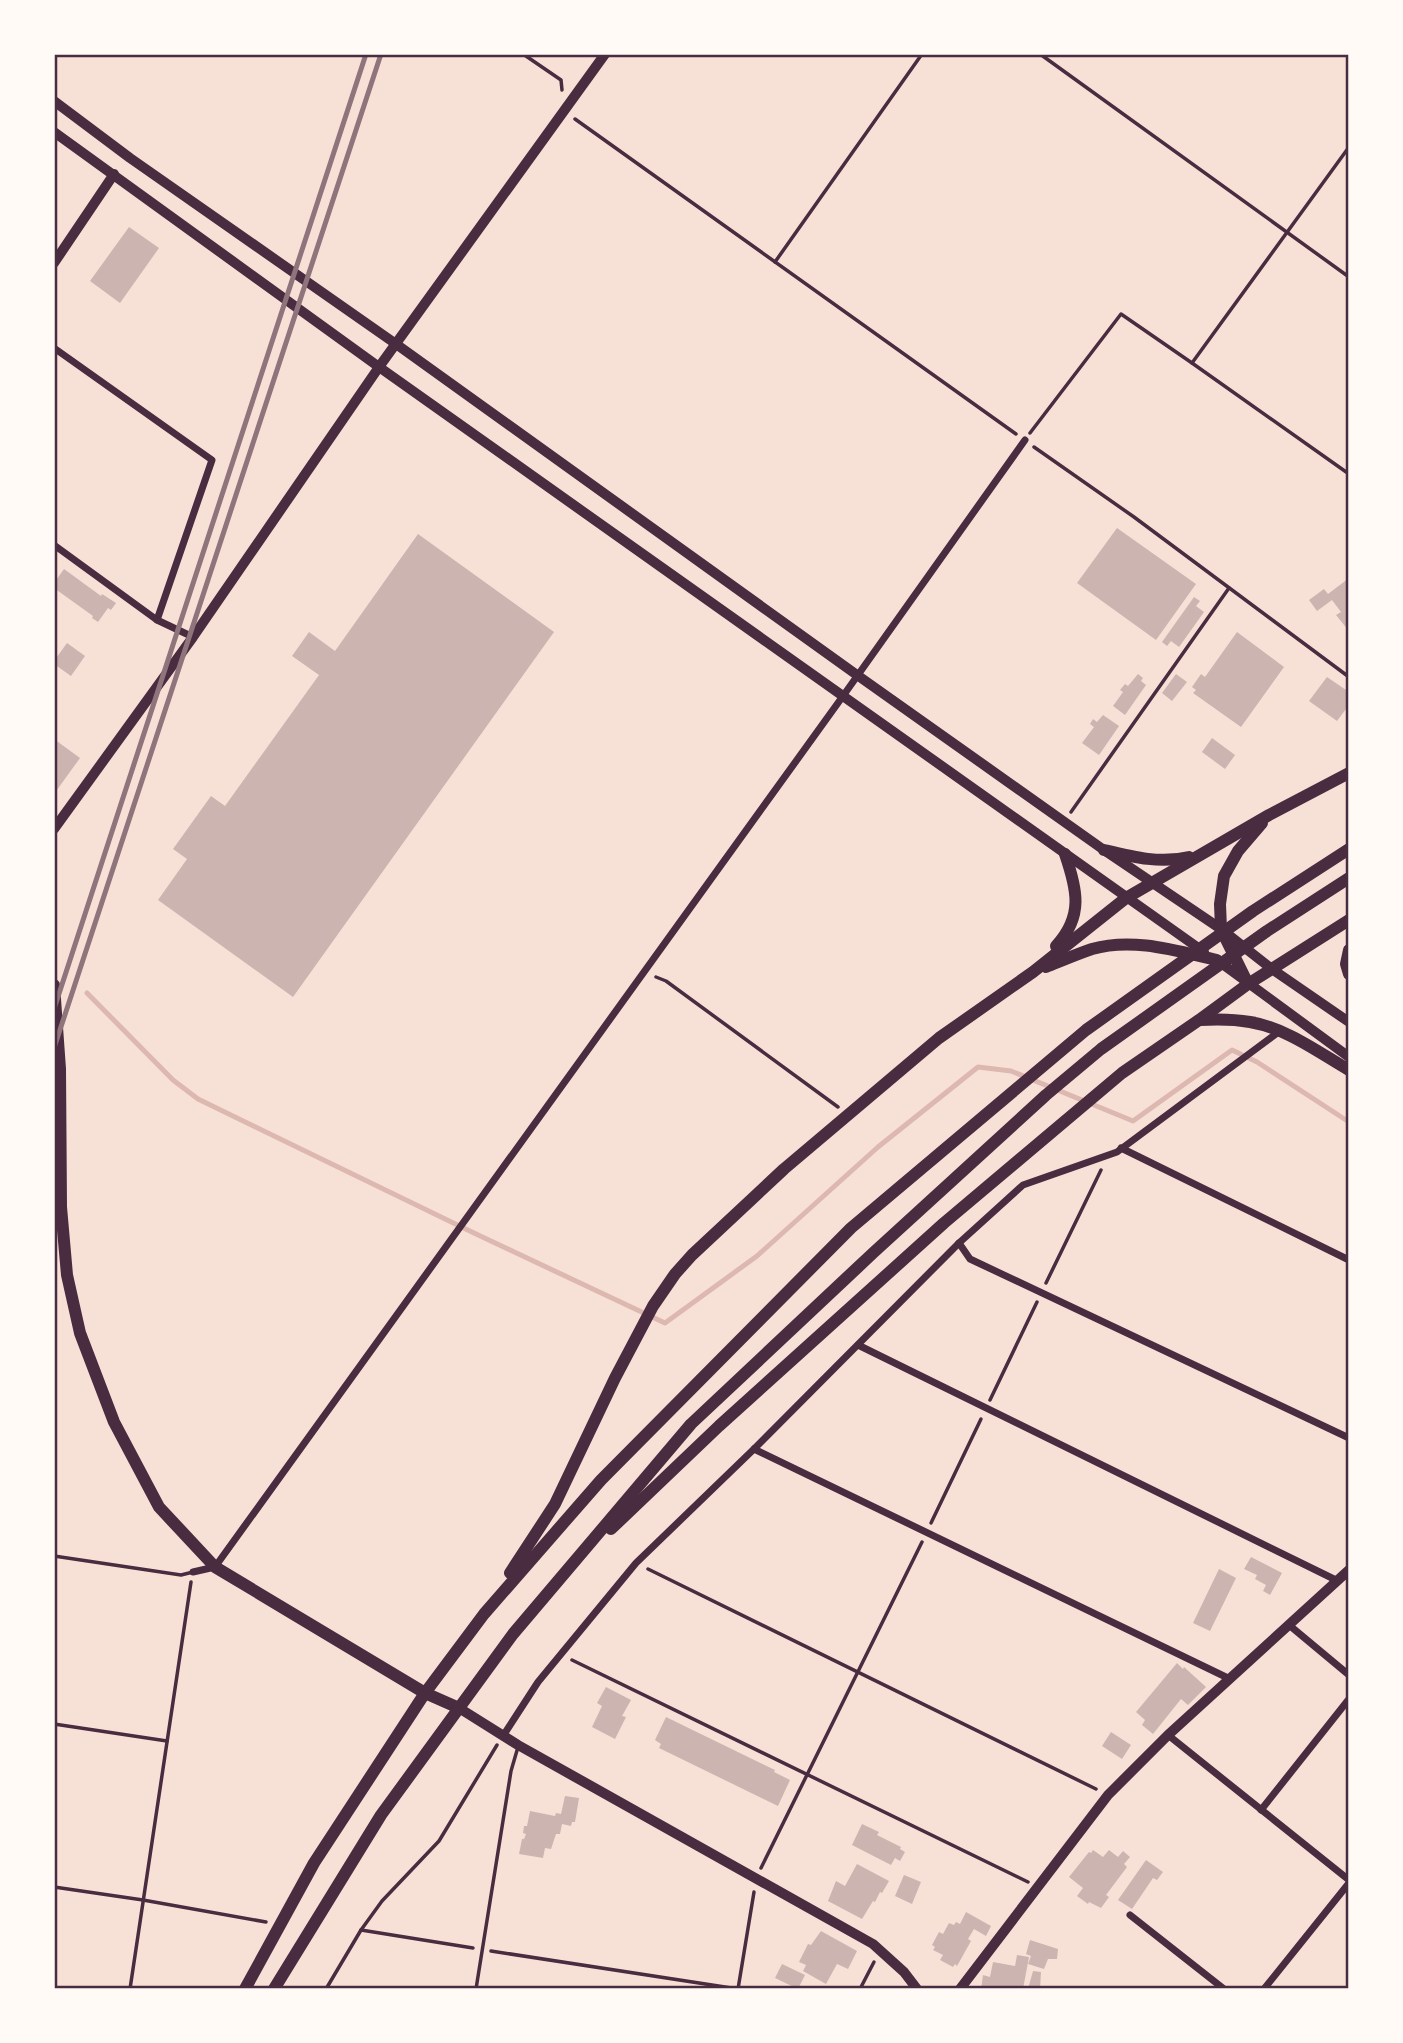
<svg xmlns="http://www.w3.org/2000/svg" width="1403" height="2043" viewBox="0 0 1403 2043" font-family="Overpass,sans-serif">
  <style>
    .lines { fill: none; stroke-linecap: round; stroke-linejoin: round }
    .stream { stroke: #dcb8b0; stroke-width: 5 }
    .building { fill: #ccb4b1 }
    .path { stroke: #4a2c40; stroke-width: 3.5 }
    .service { stroke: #4a2c40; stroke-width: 3.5 }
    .minor { stroke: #4a2c40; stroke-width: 7 }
    .tertiary { stroke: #4a2c40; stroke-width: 10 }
    .secondary { stroke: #4a2c40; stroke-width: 10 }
    .primary { stroke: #4a2c40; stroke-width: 12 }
    .trunk { stroke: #4a2c40; stroke-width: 12 }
    .rail { stroke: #8f747c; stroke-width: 5 }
    .neatline { fill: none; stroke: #4a2c40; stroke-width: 2.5 }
  </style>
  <rect width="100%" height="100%" fill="#f7e1d7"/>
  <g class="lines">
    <polyline class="stream" points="87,993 173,1080 198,1099 474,1233 665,1323 757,1256 878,1147 978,1067 1011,1071 1133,1121 1232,1050 1257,1062 1349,1122"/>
  </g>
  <g class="building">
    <polygon points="129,227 159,248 120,303 90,281"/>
    <polygon points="1117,528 1196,584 1156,640 1077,583"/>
    <polygon points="418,534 554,632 293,997 158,900 187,859 173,849 211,796 225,806 319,675 292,656 309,632 335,651"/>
    <polygon points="64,569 101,596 102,594 116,603 111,610 108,608 98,622 92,618 93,616 54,588 54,583"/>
    <polygon points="1349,578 1349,631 1336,615 1341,612 1332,600 1317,611 1309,600 1324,589 1328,594"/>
    <polygon points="1194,597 1200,601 1196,606 1204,612 1179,647 1171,641 1167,646 1162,642"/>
    <polygon points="1237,632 1284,667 1241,727 1193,693 1196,690 1192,687 1201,674 1205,677"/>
    <polygon points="67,643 85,656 71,676 54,664 54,661"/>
    <polygon points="1138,674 1143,678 1141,681 1146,685 1125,715 1113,706 1123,692 1120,690 1125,684 1128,686"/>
    <polygon points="1176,674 1187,682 1172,701 1162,693"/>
    <polygon points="1327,677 1349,692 1349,705 1337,721 1309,701"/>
    <polygon points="1103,715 1119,726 1099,755 1082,743 1094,727 1090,724 1093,719 1097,722"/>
    <polygon points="1212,738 1235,755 1225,769 1202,752"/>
    <polygon points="54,739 80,758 54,794"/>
    <polygon points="1251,1557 1282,1573 1270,1595 1263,1591 1266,1585 1255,1579 1257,1575 1244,1569"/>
    <polygon points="1219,1569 1236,1578 1210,1631 1193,1623"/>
    <polygon points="1177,1663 1183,1669 1184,1667 1206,1687 1188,1705 1181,1699 1153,1734 1142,1725 1145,1720 1136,1712"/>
    <polygon points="606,1687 631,1700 622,1716 626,1717 615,1739 592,1727 602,1706 597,1703"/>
    <polygon points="666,1717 775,1770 774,1772 790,1780 778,1806 659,1748 661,1744 655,1740"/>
    <polygon points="1111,1732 1131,1745 1122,1759 1102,1746"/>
    <polygon points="565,1796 579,1798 575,1822 572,1822 571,1826 562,1824 560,1834 556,1834 551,1849 545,1848 543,1858 519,1854 522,1839 524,1839 526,1834 523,1833 524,1826 527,1826 530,1811 555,1816 556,1813 561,1814"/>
    <polygon points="862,1824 879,1832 877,1835 901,1847 900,1849 905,1852 900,1861 895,1858 891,1865 852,1845"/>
    <polygon points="1093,1850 1103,1857 1109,1850 1118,1857 1123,1851 1130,1857 1124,1864 1127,1867 1106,1895 1109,1897 1101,1908 1089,1902 1088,1904 1077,1896 1083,1888 1069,1877 1089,1852 1091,1853"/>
    <polygon points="1146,1860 1163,1872 1157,1880 1153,1878 1132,1909 1118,1900"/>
    <polygon points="857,1864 889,1881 882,1893 880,1892 875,1902 873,1901 862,1919 828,1901 836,1881 845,1886"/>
    <polygon points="904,1875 921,1882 912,1904 895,1896"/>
    <polygon points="966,1912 991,1926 986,1936 974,1929 968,1939 971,1941 957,1966 955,1964 953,1967 940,1960 943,1955 933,1950 935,1947 932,1945 939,1932 943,1934 949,1923 954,1925 956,1922 960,1924"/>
    <polygon points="821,1931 857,1951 848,1969 837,1964 826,1984 803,1971 806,1965 799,1962 808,1944 811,1945"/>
    <polygon points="1030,1940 1058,1949 1057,1959 1048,1959 1044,1969 1028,1964 1031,1956 1026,1954"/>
    <polygon points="1017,1955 1029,1957 1023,1989 981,1989 983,1975 990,1977 993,1962 1015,1966"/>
    <polygon points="782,1964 805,1975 798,1989 775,1978"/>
    <polygon points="1033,1971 1041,1972 1040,1989 1028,1989"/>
  </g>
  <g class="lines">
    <g class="path">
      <polyline points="523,54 561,80 562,90"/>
      <polyline points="1040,54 1349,277"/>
      <polyline points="575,119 1016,434"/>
      <polyline points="775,262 922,54"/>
      <polyline points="1192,363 1349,474"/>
      <polyline points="1030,433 1121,314 1192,363 1349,147"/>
      <polyline points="1034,447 1134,517 1349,677"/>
      <polyline points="1071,812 1229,588"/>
      <polyline points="656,977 666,981 838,1107"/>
      <polyline points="1046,1283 1101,1170"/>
      <polyline points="990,1400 1037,1302"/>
      <polyline points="931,1523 981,1419"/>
      <polyline points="648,1569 1096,1789"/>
      <polyline points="572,1660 1028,1882"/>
      <polyline points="54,1724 167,1741"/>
      <polyline points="761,1868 922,1542"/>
      <polyline points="54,1887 143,1900 266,1922"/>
      <polyline points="361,1930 473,1948"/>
      <polyline points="491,1951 738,1989"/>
      <polyline points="130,1989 191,1582"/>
      <polyline points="326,1989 361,1930 382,1901 439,1841 497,1745"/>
      <polyline points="738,1989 754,1892"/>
      <polyline points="860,1989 874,1962"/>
    </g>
    <g class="service">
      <polyline points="54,1556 181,1575 193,1572"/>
      <polyline points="476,1989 511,1771 518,1747"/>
    </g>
    <g class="minor">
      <polyline points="54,348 212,460 157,620"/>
      <polyline points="54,545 157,620 193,637"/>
      <polyline points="1121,1148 1349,1260"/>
      <polyline points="959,1243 970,1259 1349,1438"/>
      <polyline points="858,1345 1338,1581"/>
      <polyline points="754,1449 1230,1679"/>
      <polyline points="193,1572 215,1567 843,696 1025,440"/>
      <polyline points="1289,1625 1349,1675"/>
      <polyline points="1168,1735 1349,1880"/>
      <polyline points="503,1736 538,1682 636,1563 754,1449 959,1243 1023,1185 1117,1152 1280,1031"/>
      <polyline points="1261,1810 1349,1699"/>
      <polyline points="1130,1915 1224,1989"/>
      <polyline points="1264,1989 1349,1883"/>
    </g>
    <g class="tertiary">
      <polyline points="54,263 114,174"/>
      <polyline points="396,344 857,675 1104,850 1221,929 1272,969 1349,1022"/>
      <polyline points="379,367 1204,952"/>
      <polyline points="1217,960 1349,1057"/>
    </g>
    <g class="secondary">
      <polyline points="54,101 130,158 396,344"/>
      <polyline points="54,132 379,367"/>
      <polyline points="54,829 193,637 379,367 605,54"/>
      <polyline points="459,1708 518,1745 873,1944 904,1972 917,1989"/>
      <polyline points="960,1989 1108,1795 1168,1735 1349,1570"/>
    </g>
    <polyline class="primary" points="54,985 60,1069 61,1207 67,1275 80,1333 114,1422 159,1507 215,1567 425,1693 459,1708"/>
    <g class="trunk">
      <path d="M1104,850C1133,857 1160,864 1189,857"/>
      <path d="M1056,946C1084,916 1077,889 1065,854"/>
      <polyline points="1349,950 1346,964 1349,974"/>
      <path d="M1046,967C1061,961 1077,954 1092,949C1133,937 1177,951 1217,960"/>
      <polyline points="1248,984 1221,929 1220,904 1224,876 1238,851 1262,823"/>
      <path d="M1200,1020C1217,1019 1233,1019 1250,1022C1286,1028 1318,1052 1349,1070"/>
      <polyline points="611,1529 719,1426 944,1223 1122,1073 1199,1020 1248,984 1349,920"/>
      <polyline points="510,1573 555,1504 615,1378 653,1306 675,1274 692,1255 784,1169 939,1038 1033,972 1126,898 1269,815 1349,773"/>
      <polyline points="245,1989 314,1863 425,1693 484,1614 601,1480 851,1228 1086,1030 1253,911 1349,849"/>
      <polyline points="274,1989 381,1815 513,1634 691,1424 873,1253 1046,1095 1101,1049 1267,931 1349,878"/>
    </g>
    <g class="rail">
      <polyline points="54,1009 366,54"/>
      <polyline points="54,1048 381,54"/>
    </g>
  </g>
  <rect width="1403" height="2043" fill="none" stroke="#fffaf5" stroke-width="112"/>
  <rect x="56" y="56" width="1291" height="1931" class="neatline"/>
</svg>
